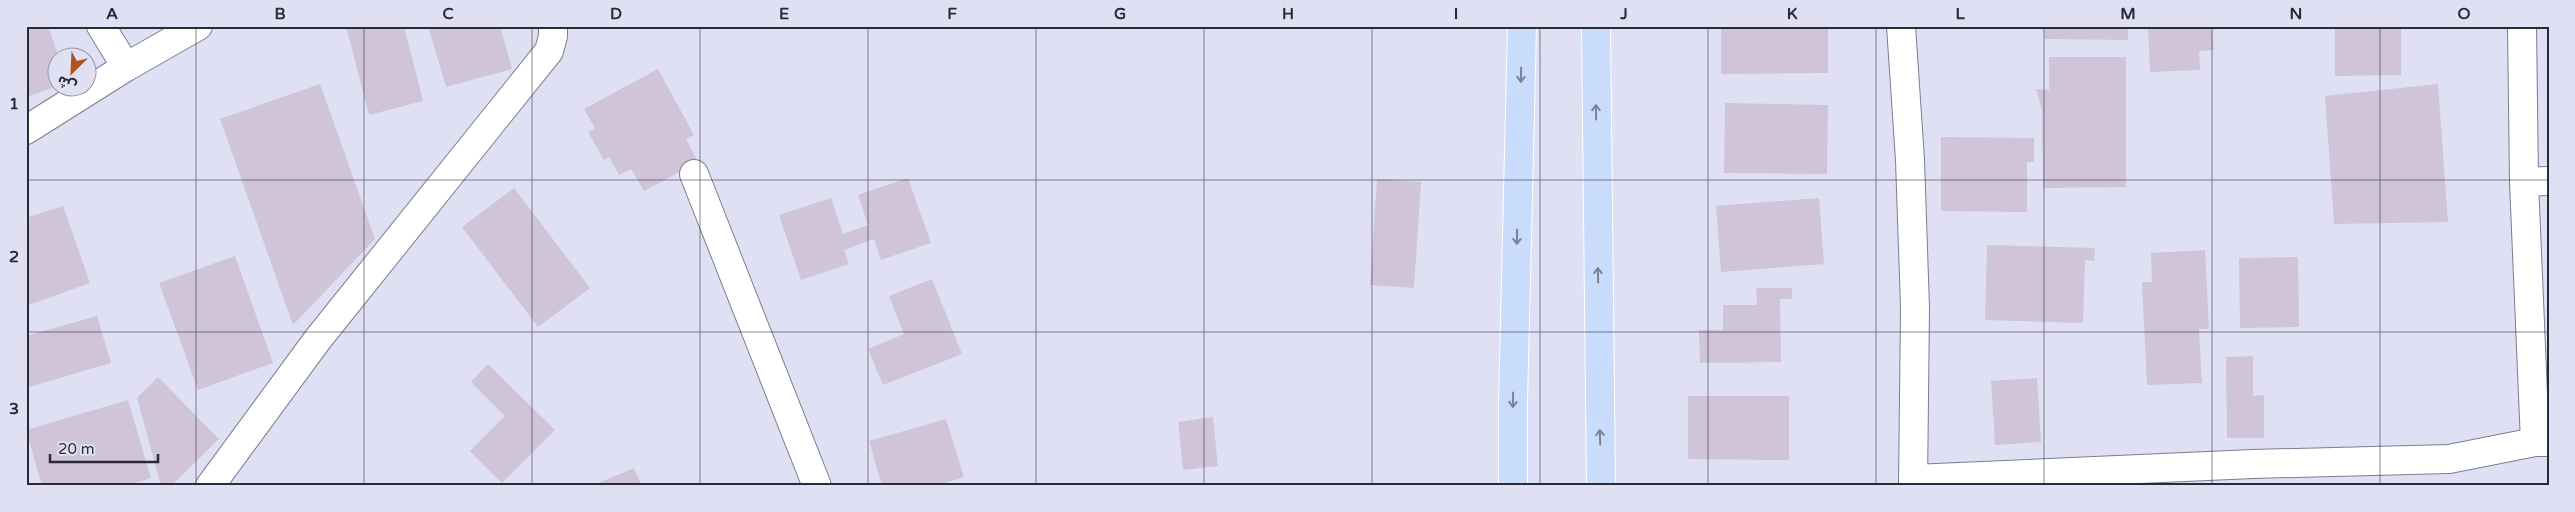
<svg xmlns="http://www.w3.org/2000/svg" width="2575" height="512" viewBox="0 0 2575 512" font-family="'Varela Round','Noto Sans Arabic',sans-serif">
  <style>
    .building { fill: #cfc4d8 }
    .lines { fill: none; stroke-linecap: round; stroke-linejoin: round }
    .minor-casing { stroke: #7d7d91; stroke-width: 30 }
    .primary-casing { stroke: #fff; stroke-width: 30 }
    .minor { stroke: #fff; stroke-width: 28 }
    .primary { stroke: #cadcfb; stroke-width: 28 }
    .oneway { stroke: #7a8396 }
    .grid { fill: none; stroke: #2a2a32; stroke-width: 1; stroke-opacity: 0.55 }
    .neatline { fill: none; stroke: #2a2a32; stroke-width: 2 }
    .grid-label { font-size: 16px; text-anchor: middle; font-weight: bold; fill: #2a2a32 }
  </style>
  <rect width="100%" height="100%" fill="#e0e0f5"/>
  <g class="building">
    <polygon points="26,26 48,26 59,58 58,86 26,97"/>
    <polygon points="346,26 404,26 423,101 369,115"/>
    <polygon points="428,26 500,26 512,69 446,87"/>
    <polygon points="1721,26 1828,26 1828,73 1721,74"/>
    <polygon points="2044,26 2128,26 2128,40 2045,39"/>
    <polygon points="2148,26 2212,26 2214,50 2199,51 2200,70 2150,72"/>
    <polygon points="2335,26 2401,26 2401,75 2335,76"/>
    <polygon points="2049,57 2126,57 2126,187 2043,188 2042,110 2036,89 2049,90"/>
    <polygon points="658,69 694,135 686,139 698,162 644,191 631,169 619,175 609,157 604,160 588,132 595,128 584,109"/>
    <polygon points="320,84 375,239 293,325 220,119"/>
    <polygon points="2438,84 2448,222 2334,224 2325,96"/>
    <polygon points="1725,103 1828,105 1827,174 1724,173"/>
    <polygon points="1941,137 2034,138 2034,162 2027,162 2027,212 1941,211"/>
    <polygon points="908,178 931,243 881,260 874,239 844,250 849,264 801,280 779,215 831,198 843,234 868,225 858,195"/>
    <polygon points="1377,179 1421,182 1414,288 1370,285"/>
    <polygon points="514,188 590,288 538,327 462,227"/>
    <polygon points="1819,198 1824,264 1721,272 1716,206"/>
    <polygon points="63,206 90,283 26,306 26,218"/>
    <polygon points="1987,245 2095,248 2094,261 2085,260 2083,323 1985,320"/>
    <polygon points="2205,250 2209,329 2199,329 2202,383 2147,385 2142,282 2152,282 2151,253"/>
    <polygon points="235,256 273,363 198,390 159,283"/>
    <polygon points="2298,257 2299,327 2240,328 2239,258"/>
    <polygon points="932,279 962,354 883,385 868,349 904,334 889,296"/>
    <polygon points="1756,288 1792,288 1792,299 1780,299 1781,362 1700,363 1699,330 1723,330 1723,305 1757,305"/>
    <polygon points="97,316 111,363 26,388 26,336"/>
    <polygon points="2253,356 2253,396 2264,395 2264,438 2227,438 2226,357"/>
    <polygon points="488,364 555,430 502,483 470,451 505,416 471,382"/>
    <polygon points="158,377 219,439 171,486 161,486 137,398"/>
    <polygon points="2037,378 2041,442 1995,445 1991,381"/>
    <polygon points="1688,396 1789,396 1789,460 1688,459"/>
    <polygon points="128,400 151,478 125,486 42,486 26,430"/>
    <polygon points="1213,417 1218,466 1183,470 1178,422"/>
    <polygon points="946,419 964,477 935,486 882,486 869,441"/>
    <polygon points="634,468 642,486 591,486"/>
    <polygon points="1663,483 1708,484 1708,486 1663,486"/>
  </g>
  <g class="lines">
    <g class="minor-casing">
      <g id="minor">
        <polyline points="101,26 126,67"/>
        <polyline points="1901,26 1910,160 1915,308 1913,486"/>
        <polyline points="2522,26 2524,182 2535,442"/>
        <polyline points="26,130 126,67 198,26"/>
        <polyline points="694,174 817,486"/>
        <polyline points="2524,182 2549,181"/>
        <polyline points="1913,479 2253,464 2449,459 2535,442 2549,442"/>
        <polyline points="210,486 318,339 549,51 553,36 553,26"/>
      </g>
    </g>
    <g class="primary-casing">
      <g id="primary">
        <polyline points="1596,26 1601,486"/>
        <polyline points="1513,486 1513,403 1522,26"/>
      </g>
    </g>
    <use href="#minor" class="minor"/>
    <use href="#primary" class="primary"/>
  </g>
  <defs><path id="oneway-shaft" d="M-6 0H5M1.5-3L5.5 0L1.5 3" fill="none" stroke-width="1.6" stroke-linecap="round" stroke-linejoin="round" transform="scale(1.25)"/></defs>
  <g class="oneway">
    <use href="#oneway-shaft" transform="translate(1521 75) rotate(91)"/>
    <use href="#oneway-shaft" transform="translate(1596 112) rotate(-91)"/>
    <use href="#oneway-shaft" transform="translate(1517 237) rotate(91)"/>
    <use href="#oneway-shaft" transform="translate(1598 275) rotate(-91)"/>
    <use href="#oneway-shaft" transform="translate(1513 400) rotate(91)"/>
    <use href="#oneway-shaft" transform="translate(1600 437) rotate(-92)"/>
  </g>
  <path class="grid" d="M196,26V486M364,26V486M532,26V486M700,26V486M868,26V486M1036,26V486M1204,26V486M1372,26V486M1540,26V486M1708,26V486M1876,26V486M2044,26V486M2212,26V486M2380,26V486M26,180H2549M26,332H2549"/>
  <rect width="2575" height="512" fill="none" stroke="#e0e0f5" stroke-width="55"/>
  <g transform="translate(72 72) rotate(204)"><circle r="24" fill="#e0e0f5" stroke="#9797a7"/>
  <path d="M0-4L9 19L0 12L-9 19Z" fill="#b6531c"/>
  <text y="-8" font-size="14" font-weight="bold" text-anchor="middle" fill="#2a2a32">ش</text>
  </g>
  <path d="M50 454v8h108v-8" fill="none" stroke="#2a2a32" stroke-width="2.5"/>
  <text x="58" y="454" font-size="15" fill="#2a2a32" stroke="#e0e0f5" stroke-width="4" paint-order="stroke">20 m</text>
  <rect x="28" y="28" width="2520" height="456" class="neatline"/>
  <g class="grid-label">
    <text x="112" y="19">A</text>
    <text x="280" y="19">B</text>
    <text x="448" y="19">C</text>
    <text x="616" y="19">D</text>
    <text x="784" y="19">E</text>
    <text x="952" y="19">F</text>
    <text x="1120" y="19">G</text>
    <text x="1288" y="19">H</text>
    <text x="1456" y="19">I</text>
    <text x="1624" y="19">J</text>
    <text x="1792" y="19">K</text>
    <text x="1960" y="19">L</text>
    <text x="2128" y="19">M</text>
    <text x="2296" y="19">N</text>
    <text x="2464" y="19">O</text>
    <text x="14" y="109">1</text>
    <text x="14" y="262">2</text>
    <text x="14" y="414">3</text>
  </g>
</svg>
